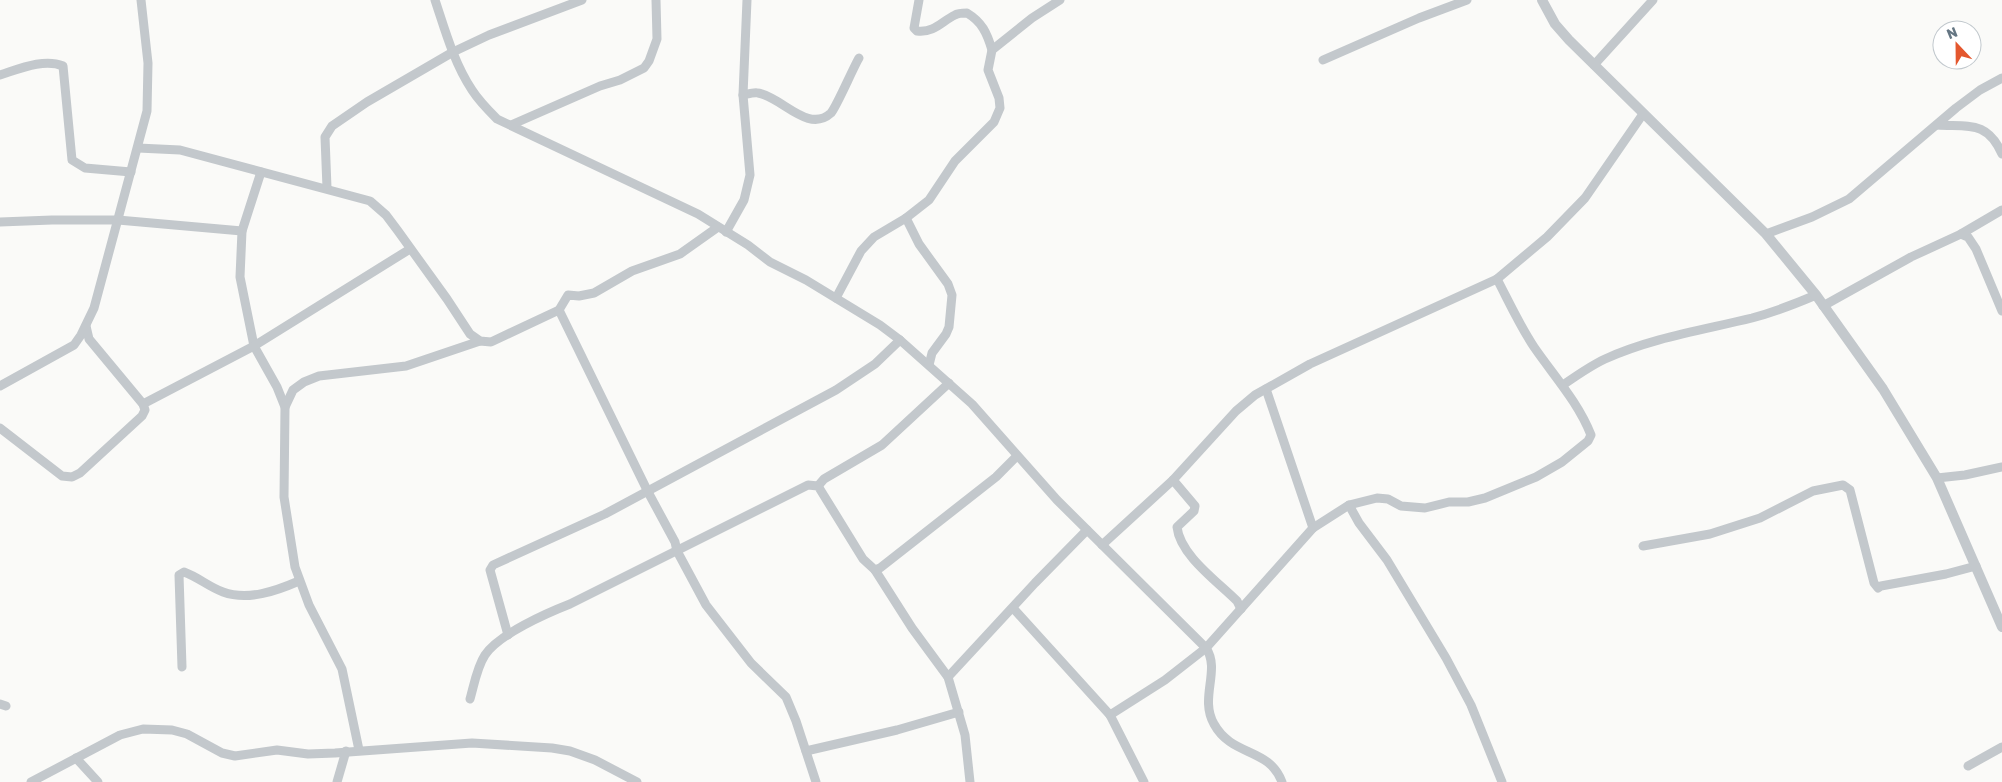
<svg xmlns="http://www.w3.org/2000/svg" width="2002" height="782" viewBox="0 0 2002 782" font-family="Rubik,sans-serif">
  <style>
    .lines { fill: none; stroke-linecap: round; stroke-linejoin: round }
    .minor { stroke: #c3c8cc; stroke-width: 9 }
    .tertiary { stroke: #c3c8cc; stroke-width: 10 }
  </style>
  <rect width="100%" height="100%" fill="#fafaf8"/>
  <g class="lines">
    <g class="minor">
      <path d="M435,0C445,30 454,63 472,90C479,101 488,110 497,119L698,214L748,245L770,262L806,280L880,325L900,340L972,404L1057,500L1206,648C1221,670 1199,698 1214,724C1232,757 1269,747 1282,782"/>
      <path d="M919,0L914,28L917,31C935,33 942,21 955,15C958,13 963,13 967,13C982,22 987,33 992,50"/>
      <polyline points="1323,60 1419,18 1467,0"/>
      <polyline points="1594,65 1653,0"/>
      <path d="M0,75C19,69 44,58 63,66L72,160L85,168L131,172"/>
      <path d="M743,95C748,94 754,92 758,93C782,97 808,134 831,113C837,106 853,68 859,58"/>
      <polyline points="511,125 600,86 620,80 644,68 649,61 657,39 656,0"/>
      <path d="M1937,125C1968,127 1987,120 2002,154"/>
      <polyline points="138,148 180,150 370,201 386,215 398,231 447,299 470,334 480,341 491,342 559,310 568,295 579,296 594,293 632,271 680,254 718,227"/>
      <polyline points="261,172 242,231 240,277 254,346 277,387 285,407 284,497 295,567 309,605 342,669 359,750"/>
      <polyline points="327,188 325,137 332,126 367,102 453,52 489,35 582,0"/>
      <polyline points="906,218 919,244 948,284 952,295 949,327 946,334 932,353 929,365"/>
      <polyline points="0,222 52,220 118,220 242,231"/>
      <polyline points="726,232 744,200 750,175 743,95 747,0"/>
      <polyline points="1766,234 1812,217 1849,199 1956,108 1980,90 2002,78"/>
      <polyline points="1961,234 1968,237 1976,249 2002,311"/>
      <polyline points="836,298 861,251 874,237 906,218 929,200 955,161 994,122 1000,108 999,98 988,70 992,50 1032,18 1060,0"/>
      <polyline points="1823,306 1911,257 1961,234 2002,210"/>
      <polyline points="559,310 648,492 675,542 677,551 706,605 751,663 786,697 796,721 816,782"/>
      <path d="M1563,385C1576,376 1590,366 1605,359C1651,338 1703,330 1752,318C1774,312 1795,304 1816,295"/>
      <polyline points="0,386 74,345 81,335 94,308 147,111 148,63 141,0"/>
      <polyline points="1266,389 1313,528"/>
      <polyline points="143,404 254,346 410,249"/>
      <polyline points="285,407 293,390 304,382 319,376 406,366 480,341"/>
      <polyline points="0,428 62,476 72,477 80,473 142,416 145,410 143,404 89,339 86,326"/>
      <polyline points="1937,478 1965,475 2002,467"/>
      <path d="M1173,480L1195,506L1194,511L1177,527C1180,555 1217,581 1237,601L1241,609"/>
      <polyline points="818,486 824,479 882,445 949,383"/>
      <polyline points="1349,505 1359,523 1387,560 1446,658 1471,705 1502,782"/>
      <polyline points="1102,545 1173,480 1236,411 1255,395 1310,364 1497,279 1547,237 1585,198 1643,114"/>
      <polyline points="1643,546 1710,534 1760,518 1813,491 1843,485 1850,490 1874,583 1878,588 1881,586 1946,574 1976,566"/>
      <polyline points="875,570 912,628 948,677 965,735 970,782"/>
      <polyline points="1013,608 1110,715 1144,782"/>
      <polyline points="508,635 490,570 493,565 605,514 836,390 875,364 900,340"/>
      <path d="M182,667L179,575L184,572C198,577 209,587 223,592C248,601 276,591 299,581"/>
      <polyline points="948,677 1035,583 1087,530"/>
      <path d="M470,699C474,685 477,667 485,655C499,634 547,613 570,604L808,485L818,486L863,559L875,570L880,568L996,477L1017,456"/>
      <polyline points="0,704 6,706"/>
      <path d="M1110,715L1165,680L1206,648L1313,528L1349,505L1377,498L1388,499L1401,506L1425,508L1449,502H1468L1485,498L1536,477L1562,462L1588,441L1591,435C1578,402 1554,376 1534,347C1520,326 1509,302 1497,279"/>
      <polyline points="806,751 897,730 959,712"/>
      <polyline points="76,758 98,782"/>
      <polyline points="1968,766 2002,747"/>
      <polyline points="31,782 120,735 143,729 172,730 187,734 222,753 235,756 277,750 308,754 335,753 472,743 552,748 570,751 595,760 637,782"/>
      <polyline points="337,782 346,751"/>
    </g>
    <polyline class="tertiary" points="1542,0 1555,24 1569,40 1766,234 1816,295 1883,389 1937,478 2002,627"/>
  </g>
  <g transform="translate(1957 45) rotate(338)"><circle r="24" fill="#ffffff" stroke="#c1c8cd"/>
  <path d="M0-4L9 19L0 12L-9 19Z" fill="#e4572e"/>
  <text y="-8" font-size="14" font-weight="bold" text-anchor="middle" fill="#657683">N</text>
  </g>
</svg>
